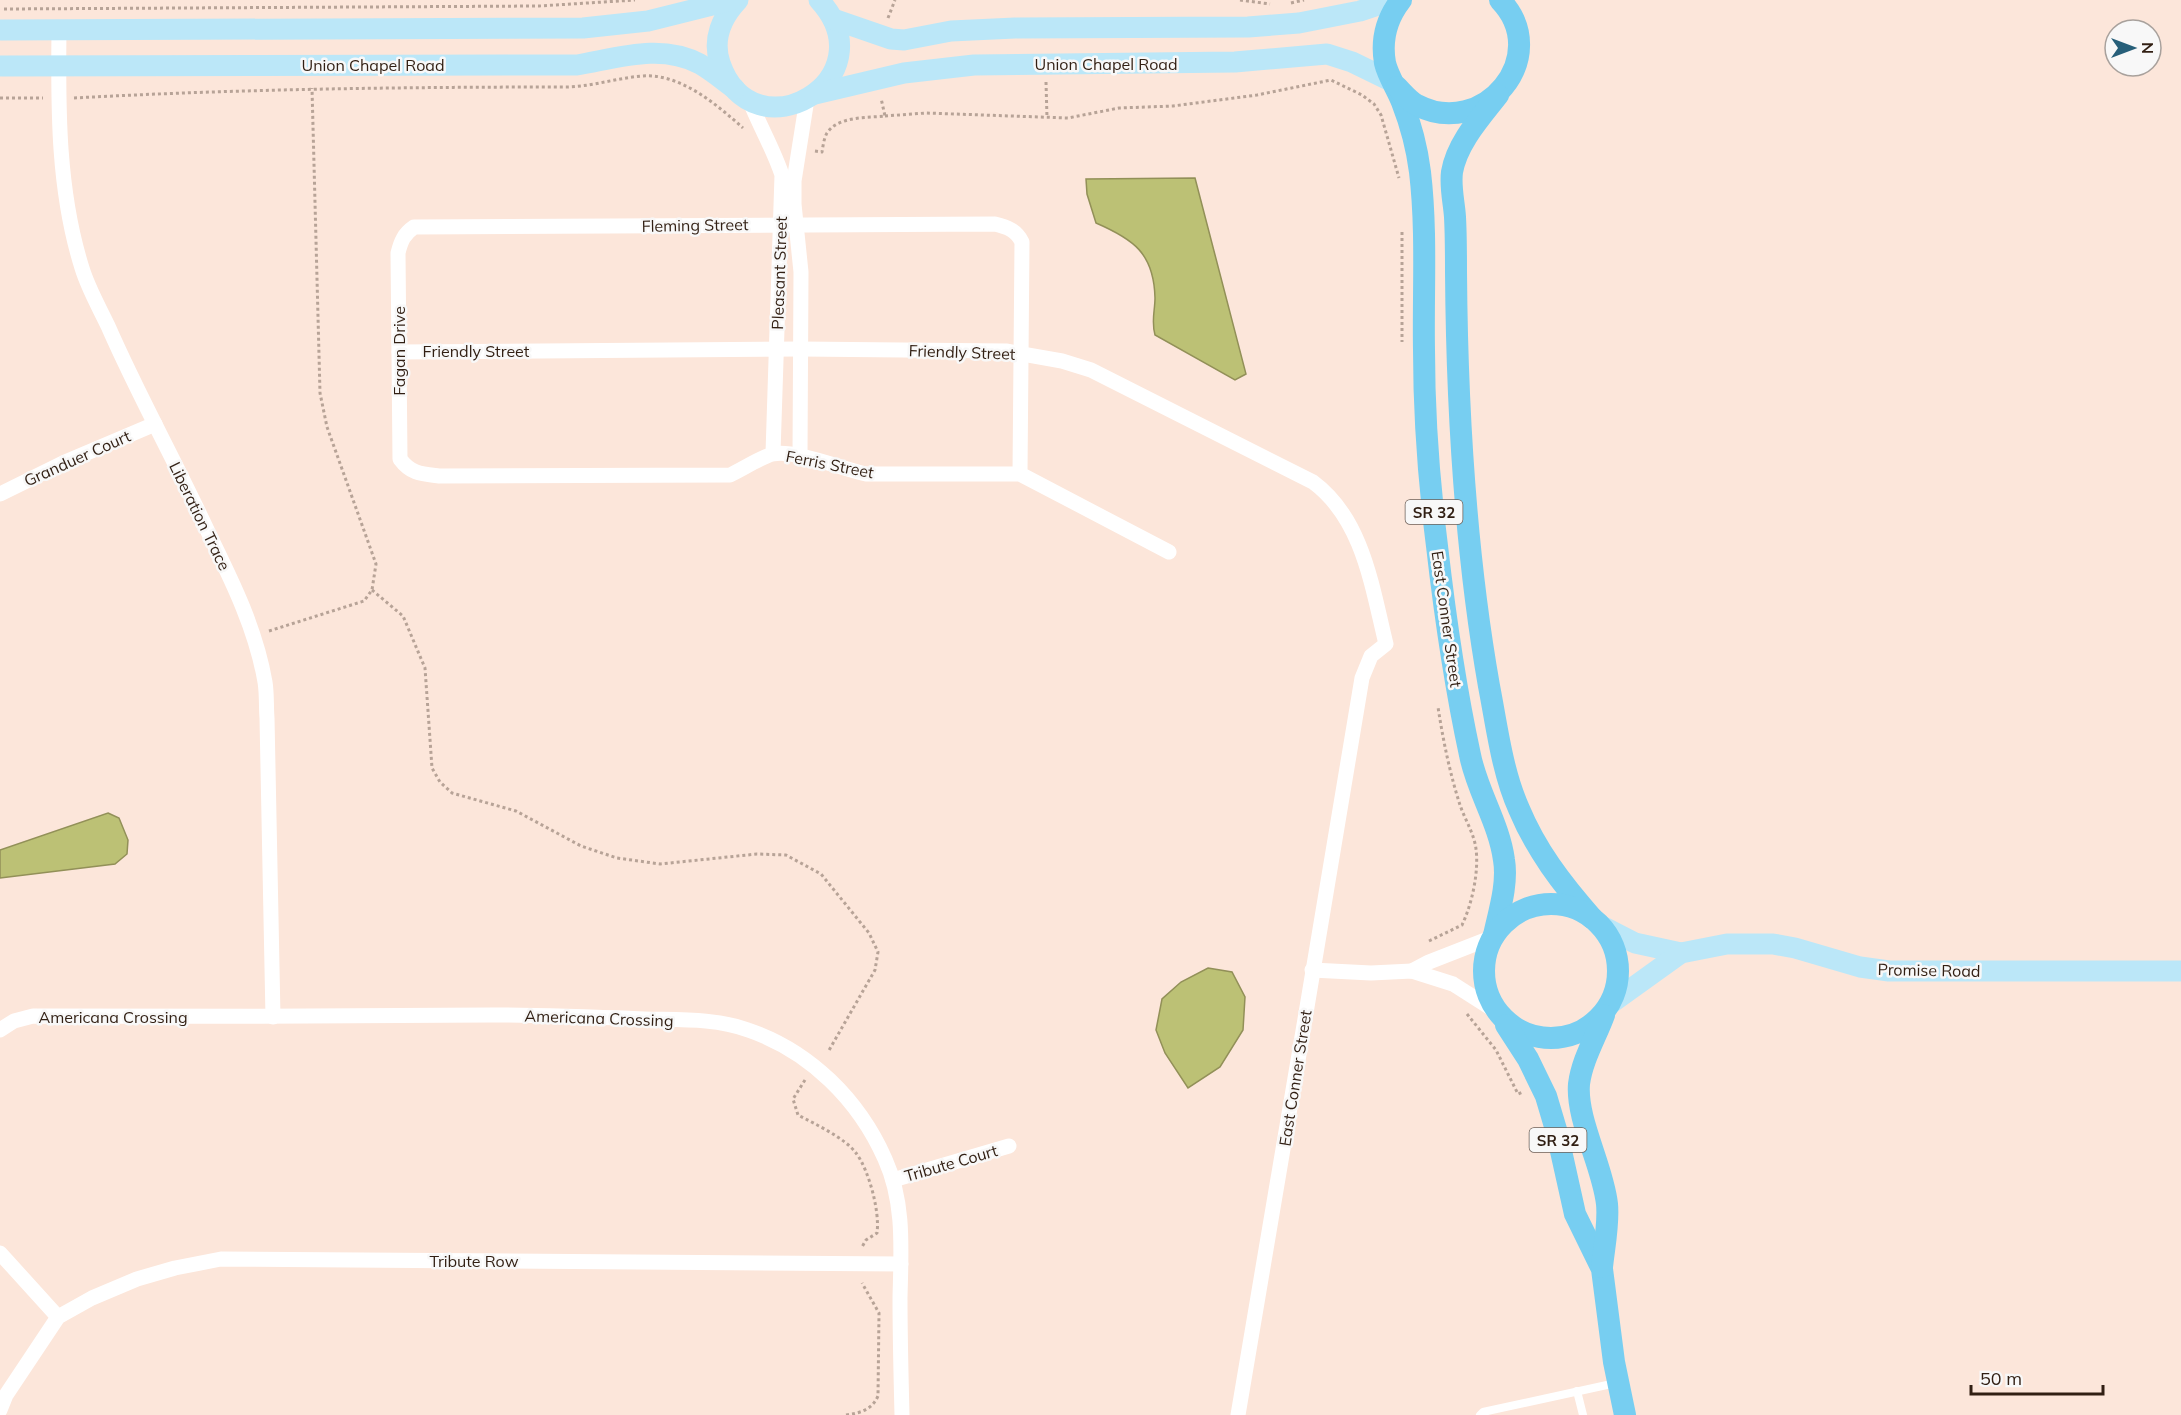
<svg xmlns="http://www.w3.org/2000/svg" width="2181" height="1415" viewBox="0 0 2181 1415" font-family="Mulish,sans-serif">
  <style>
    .water { fill: #bcc175; stroke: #929058; stroke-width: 1.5 }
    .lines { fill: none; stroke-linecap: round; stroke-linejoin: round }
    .path { stroke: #b7a397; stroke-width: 3; stroke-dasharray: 3 3; stroke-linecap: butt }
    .lane { stroke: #fff; stroke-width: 8 }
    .street { stroke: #fff; stroke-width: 15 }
    .secondary { stroke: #bbe7f8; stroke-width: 21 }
    .primary { stroke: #77cef1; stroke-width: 22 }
    .labels { text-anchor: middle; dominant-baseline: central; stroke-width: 5; stroke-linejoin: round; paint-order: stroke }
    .shield { fill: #f8f8f8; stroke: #6d6058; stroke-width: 1.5 }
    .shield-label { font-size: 15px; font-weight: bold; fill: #311f13 }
    .street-label { font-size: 16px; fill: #311f13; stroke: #f8f8f8 }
  </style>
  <rect width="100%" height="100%" fill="#fce6da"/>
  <g class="water">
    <path d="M1195,178L1246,374L1235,380L1155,335C1151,321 1155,311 1155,298C1154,253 1133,239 1096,223L1087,194L1086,179Z"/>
    <polygon points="108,813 119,818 128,840 127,854 115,864 0,878 0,850"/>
    <polygon points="1208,968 1232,972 1245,997 1243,1030 1220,1067 1188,1088 1165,1053 1156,1030 1162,999 1181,982"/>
  </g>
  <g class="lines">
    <g class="path">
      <polyline points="1240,0 1270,4"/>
      <polyline points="1291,3 1304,0"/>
      <polyline points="4,9 539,6 635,0"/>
      <polyline points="888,18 895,0"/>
      <polyline points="1046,82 1047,118"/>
      <polyline points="0,98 43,98"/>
      <path d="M74,98C239,89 403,87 568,87C594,86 617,78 642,76C680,73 716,104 743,128"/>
      <polyline points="885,116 926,113 1068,118 1119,108 1173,106 1257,95 1331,80 1362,95 1374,104 1381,115 1399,178"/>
      <path d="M815,151L822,152C823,146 824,138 827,133C838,116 867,118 885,116L881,98"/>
      <polyline points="1402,232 1402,342"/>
      <polyline points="372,590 403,616 425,668 432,768 440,782 452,793 516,811 581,846 617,858 660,864 757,854 786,855 821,874 869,933 878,952 875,970 828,1052"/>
      <polyline points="269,631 364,601 372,590 376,564 327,427 320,393 312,88"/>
      <path d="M1429,941L1462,925C1472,904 1479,872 1476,849C1474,833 1465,820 1460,805C1450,774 1443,740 1438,707"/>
      <polyline points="1467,1014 1496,1050 1518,1094 1523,1092"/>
      <path d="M805,1080L793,1099L798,1115C815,1124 845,1138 856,1153C869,1170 880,1212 877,1233L866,1240L862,1247"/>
      <path d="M846,1415C860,1413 872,1410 878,1396L879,1313L862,1283"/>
    </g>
    <g class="lane">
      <polyline points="1577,1391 1583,1415"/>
      <polyline points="1480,1415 1483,1412 1616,1383"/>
    </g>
    <g class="street">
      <path d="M59,31C58,110 58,192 82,268C88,288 99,307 108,326C139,397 177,464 209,534C232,581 256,629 265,682C267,694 266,706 267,718L273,1017"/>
      <path d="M749,99C759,125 773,148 782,175L773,453"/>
      <path d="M399,352L800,349L1006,351L1062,361L1091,370L1313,482C1363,519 1372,587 1386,644L1371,656L1362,678C1321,924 1280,1169 1238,1415"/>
      <polyline points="800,455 801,272 794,204 794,181 807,99"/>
      <path d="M1020,474L1022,242C1016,230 1007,227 995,224L414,227C404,234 401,241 398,253L400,459C411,474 422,474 439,476L730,475C741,470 763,456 773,454C793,449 843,469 866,474H1020L1169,552"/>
      <polyline points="0,494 63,463 155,424"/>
      <polyline points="1312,970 1371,973 1412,971 1453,984 1497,1012"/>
      <polyline points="1412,971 1429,962 1493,937"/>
      <path d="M0,1030L14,1021L33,1016C186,1017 338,1016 491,1015C542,1015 593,1017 644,1019C679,1020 715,1018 748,1030C810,1051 859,1100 885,1159C905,1203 901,1251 900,1298C900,1337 901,1376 902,1415"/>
      <polyline points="893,1180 1009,1146"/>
      <polyline points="0,1253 58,1317"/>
      <polyline points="0,1410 6,1395 58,1317 92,1298 137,1279 175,1268 221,1259 901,1264"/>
    </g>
    <g class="secondary">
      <path d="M738,0C722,17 712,39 720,63C753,159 891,79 819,0"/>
      <polyline points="833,19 891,39 904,40 951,31 1015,28 1248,27 1299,23 1360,11 1393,0"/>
      <polyline points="0,30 583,28 648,21 732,0"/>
      <path d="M0,66L577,65C618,58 661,43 700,64C712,71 724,81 735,89"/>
      <polyline points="815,94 904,73 974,65 1235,62 1327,54 1352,62 1393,82"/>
      <polyline points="1600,925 1635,943 1681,953"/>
      <polyline points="1610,1004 1681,953 1727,944 1773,944 1795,948 1860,967 1889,971 2181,971"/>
    </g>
    <g class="primary">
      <path d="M1401,0C1387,18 1381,40 1385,63C1388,76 1397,89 1402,102C1411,125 1417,148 1420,172C1427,231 1423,291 1424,350C1424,415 1429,482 1437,546C1445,616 1455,686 1470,755C1477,791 1499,823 1504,860C1508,884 1499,912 1494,935"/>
      <path d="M1397,87C1403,93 1409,101 1417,105C1483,140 1554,56 1500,0"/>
      <path d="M1498,95C1480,118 1457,143 1452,172C1450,187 1454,202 1455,217C1456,235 1456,254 1456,272C1457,410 1465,550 1489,686C1497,727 1502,771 1519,809C1536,850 1562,884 1592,918"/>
      <circle cx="1551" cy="971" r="67"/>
      <polyline points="1506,1025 1528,1059 1546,1096 1557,1133 1575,1214 1602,1269 1614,1362 1625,1415"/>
      <path d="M1602,1267C1604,1247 1609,1224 1607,1204C1603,1166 1576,1120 1579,1084C1582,1060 1596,1037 1604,1015"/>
    </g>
  </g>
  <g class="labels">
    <g class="shield">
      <rect x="1405.5" y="500" width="57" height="24" rx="4.5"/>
      <rect x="1529.5" y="1128" width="57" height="24" rx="4.5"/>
    </g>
    <g class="shield-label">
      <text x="1434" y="512">SR 32</text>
      <text x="1558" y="1140">SR 32</text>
    </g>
    <g class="street-label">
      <text x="1106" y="64">Union Chapel Road</text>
      <text x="373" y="65">Union Chapel Road</text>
      <text transform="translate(695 225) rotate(-1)">Fleming Street</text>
      <text transform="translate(779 273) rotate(-88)">Pleasant Street</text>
      <text transform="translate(399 351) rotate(-90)">Fagan Drive</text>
      <text x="476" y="351">Friendly Street</text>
      <text transform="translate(962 352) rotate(2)">Friendly Street</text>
      <text transform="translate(77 458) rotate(-24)">Granduer Court</text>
      <text transform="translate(830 464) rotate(11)">Ferris Street</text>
      <text transform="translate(200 516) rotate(64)">Liberation Trace</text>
      <text transform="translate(1447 619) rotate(82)">East Conner Street</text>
      <text transform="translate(1929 970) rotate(1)">Promise Road</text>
      <text x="113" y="1017">Americana Crossing</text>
      <text transform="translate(599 1018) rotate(2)">Americana Crossing</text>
      <text transform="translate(1295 1078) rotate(-81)">East Conner Street</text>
      <text transform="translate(951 1163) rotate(-16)">Tribute Court</text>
      <text x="474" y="1261">Tribute Row</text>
    </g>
  </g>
  <g transform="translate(2133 48) rotate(90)"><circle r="28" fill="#f8f8f8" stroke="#a8a19c" stroke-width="1.5"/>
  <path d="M0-4.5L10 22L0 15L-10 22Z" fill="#275f79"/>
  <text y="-9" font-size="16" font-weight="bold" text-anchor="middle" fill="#311f13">N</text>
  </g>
  <path d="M1971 1385v9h132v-9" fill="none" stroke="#311f13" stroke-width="3"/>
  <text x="1980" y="1385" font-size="18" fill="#311f13" stroke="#f8f8f8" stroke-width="4.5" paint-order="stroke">50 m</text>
</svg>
